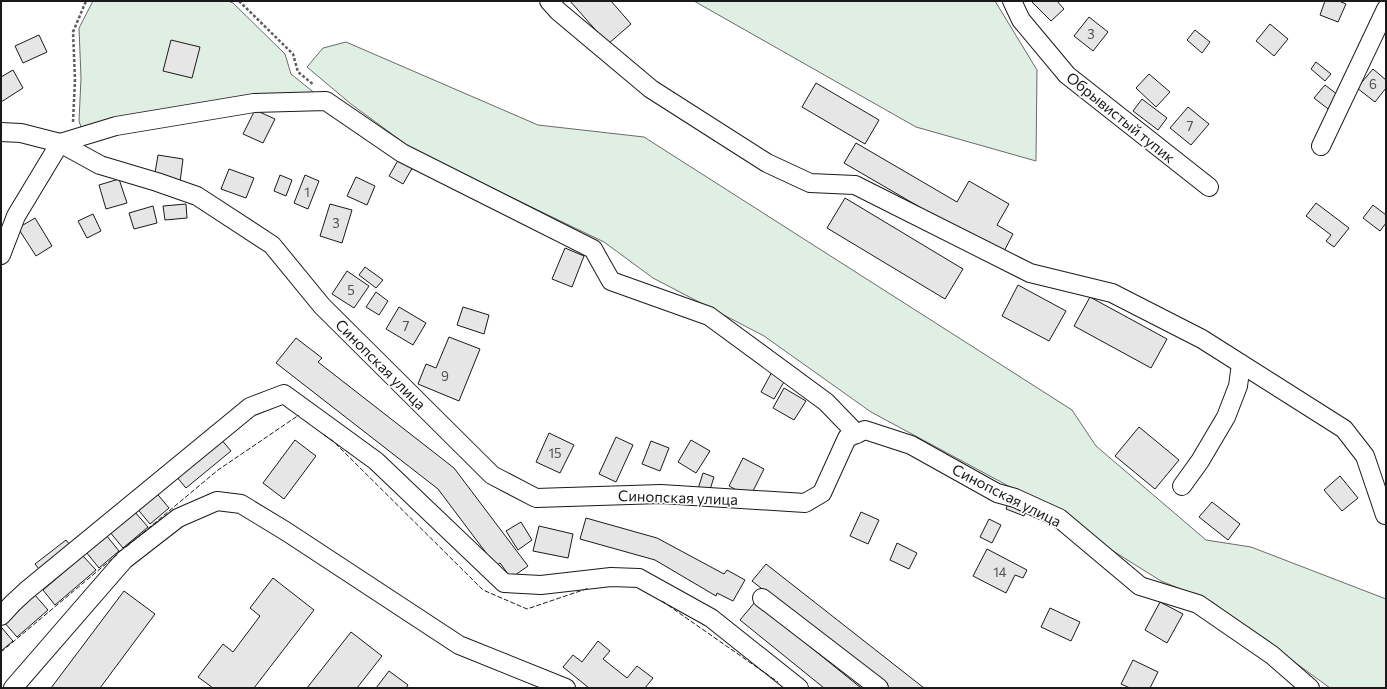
<svg xmlns="http://www.w3.org/2000/svg" width="1387" height="689" viewBox="0 0 1387 689" font-family="Commissioner,sans-serif">
  <style>
    .green { fill: #e0efe3; stroke: #6a6a6a }
    .building { fill: #e6e6e6; stroke: #1a1a1a }
    .lines { fill: none; stroke-linecap: round; stroke-linejoin: round }
    .minor-casing { stroke: #1a1a1a; stroke-width: 20 }
    .path { stroke: #5f5f5f; stroke-width: 2.5; stroke-dasharray: 3 2; stroke-linecap: butt }
    .minor { stroke: #fff; stroke-width: 18 }
    .fence { stroke: #1a1a1a; stroke-width: 1; stroke-dasharray: 5 2; stroke-linecap: butt }
    .labels { text-anchor: middle; dominant-baseline: central; stroke-width: 3; stroke-linejoin: round; paint-order: stroke }
    .number-label { font-size: 13px; fill: #4d4d4d }
    .street-label { font-size: 15px; fill: #1a1a1a; stroke: #fff }
  </style>
  <rect width="100%" height="100%" fill="#fff"/>
  <g class="green">
    <polygon points="93,1 228,1 233,3 285,54 291,74 317,95 82,130 79,121 81,78 79,28"/>
    <polygon points="694,1 995,1 1037,70 1036,161 916,127"/>
    <polygon points="346,42 538,125 644,137 1072,410 1096,446 1206,540 1251,547 1386,599 1386,688 1330,688 1212,602 1161,581 1014,489 871,412 764,336 653,278 604,242 415,151 351,104 307,67 323,48"/>
  </g>
  <g class="building">
    <polygon points="570,1 611,1 631,24 608,44"/>
    <polygon points="1031,1 1057,1 1064,9 1051,21"/>
    <polygon points="1325,1 1339,1 1346,4 1338,22 1320,15"/>
    <polygon points="1089,17 1108,32 1093,51 1074,36"/>
    <polygon points="1270,24 1288,39 1274,56 1256,41"/>
    <polygon points="1195,30 1210,42 1202,53 1187,40"/>
    <polygon points="39,35 47,52 23,63 15,46"/>
    <polygon points="171,40 200,47 192,78 163,71"/>
    <polygon points="1316,62 1331,74 1325,81 1311,69"/>
    <polygon points="1373,69 1386,80 1386,88 1375,102 1357,88"/>
    <polygon points="13,70 23,88 1,102 1,77"/>
    <polygon points="1149,74 1170,92 1156,107 1136,88"/>
    <polygon points="816,83 879,120 865,144 802,107"/>
    <polygon points="1325,85 1342,98 1332,112 1314,98"/>
    <polygon points="1142,99 1167,118 1158,130 1133,111"/>
    <polygon points="1188,107 1209,124 1191,145 1170,128"/>
    <polygon points="255,110 275,119 263,143 243,134"/>
    <polygon points="856,143 957,202 969,181 1009,204 997,225 1013,234 1002,255 844,163"/>
    <polygon points="158,155 183,159 180,182 154,179"/>
    <polygon points="400,157 414,165 403,184 389,176"/>
    <polygon points="229,169 254,178 246,198 221,189"/>
    <polygon points="280,175 292,180 286,196 274,191"/>
    <polygon points="305,175 319,181 308,209 294,203"/>
    <polygon points="356,177 375,186 367,205 347,196"/>
    <polygon points="119,179 127,203 106,209 99,185"/>
    <polygon points="845,198 963,269 945,299 827,228"/>
    <polygon points="1316,203 1349,228 1334,247 1326,241 1331,235 1306,216"/>
    <polygon points="186,204 187,218 165,220 163,206"/>
    <polygon points="330,204 352,210 342,243 320,236"/>
    <polygon points="1373,205 1386,215 1386,223 1380,231 1363,218"/>
    <polygon points="153,206 157,223 134,229 129,213"/>
    <polygon points="93,214 101,231 87,238 78,221"/>
    <polygon points="35,218 52,246 36,256 18,228"/>
    <polygon points="565,248 584,256 572,287 552,279"/>
    <polygon points="365,267 383,280 376,288 359,275"/>
    <polygon points="347,271 369,286 354,308 332,294"/>
    <polygon points="1018,285 1066,311 1049,341 1002,316"/>
    <polygon points="376,292 388,301 379,315 366,307"/>
    <polygon points="1090,297 1167,339 1151,368 1074,326"/>
    <polygon points="399,307 426,323 413,345 386,329"/>
    <polygon points="463,307 489,315 484,334 457,325"/>
    <polygon points="449,337 480,349 459,401 418,384 426,364 436,368"/>
    <polygon points="296,338 322,358 318,362 454,468 528,566 511,578 500,563 496,566 438,489 276,363"/>
    <polygon points="774,368 788,375 774,399 761,392"/>
    <polygon points="784,388 806,401 794,420 773,408"/>
    <polygon points="1139,427 1179,460 1155,489 1115,456"/>
    <polygon points="549,433 574,445 560,473 536,462"/>
    <polygon points="616,437 633,445 616,482 599,474"/>
    <polygon points="220,438 231,451 186,488 175,475"/>
    <polygon points="295,440 316,456 284,499 263,483"/>
    <polygon points="691,440 710,451 696,473 678,462"/>
    <polygon points="651,441 669,448 660,471 642,464"/>
    <polygon points="743,458 764,469 750,497 729,486"/>
    <polygon points="703,473 714,477 708,496 697,492"/>
    <polygon points="1340,476 1358,498 1342,511 1324,490"/>
    <polygon points="154,490 169,508 150,524 135,506"/>
    <polygon points="1010,498 1029,505 1024,516 1006,509"/>
    <polygon points="1212,502 1240,524 1228,540 1199,517"/>
    <polygon points="134,511 148,527 123,548 109,531"/>
    <polygon points="861,512 879,520 868,544 850,536"/>
    <polygon points="586,518 657,538 724,574 727,570 745,580 733,601 717,593 716,596 655,560 580,539"/>
    <polygon points="989,519 1001,525 992,543 980,537"/>
    <polygon points="521,522 532,540 518,550 506,531"/>
    <polygon points="539,526 573,534 568,558 533,551"/>
    <polygon points="106,535 119,551 99,568 86,552"/>
    <polygon points="66,540 74,550 43,574 35,564"/>
    <polygon points="897,543 917,553 909,569 890,560"/>
    <polygon points="987,549 1027,570 1023,578 1015,575 1006,593 973,576"/>
    <polygon points="83,556 96,570 55,605 43,590"/>
    <polygon points="766,564 924,688 888,688 752,581"/>
    <polygon points="273,578 314,610 254,688 213,688 198,677 223,644 233,652 260,616 250,608"/>
    <polygon points="124,591 155,614 100,688 51,688"/>
    <polygon points="34,594 48,610 17,637 3,621"/>
    <polygon points="755,602 861,688 824,688 740,620"/>
    <polygon points="1160,602 1183,614 1167,643 1145,630"/>
    <polygon points="1050,608 1080,622 1071,641 1041,627"/>
    <polygon points="2,628 13,641 1,651 1,629"/>
    <polygon points="351,632 382,656 357,688 307,688"/>
    <polygon points="598,641 610,651 603,659 627,678 637,666 653,678 645,688 589,688 563,667 573,655 582,662"/>
    <polygon points="1133,660 1158,672 1150,688 1130,688 1121,684"/>
    <polygon points="389,671 408,685 406,688 376,688"/>
  </g>
  <g class="lines">
    <g class="minor-casing">
      <g id="minor">
        <polyline points="549,1 558,11 651,89 767,163 810,183 855,185 1030,273 1112,293 1202,339 1344,429 1365,456 1385,515"/>
        <polyline points="1012,1 1021,20 1067,75 1209,187"/>
        <polyline points="1,132 21,133 60,143 100,165 157,182 197,196 272,245 322,306 492,475 536,498 661,494 805,503 822,493 847,438 865,430 911,445 997,493 1015,498 1059,518 1140,586 1198,604 1272,655 1310,688"/>
        <polyline points="1321,146 1386,9"/>
        <polyline points="1,255 16,216 60,143 116,126 254,103 326,101 402,153 593,249 611,281 709,316 826,402 857,434"/>
        <polyline points="1182,486 1200,461 1226,417 1238,386 1241,364"/>
        <polyline points="762,598 879,688"/>
        <polyline points="1,616 13,603 26,591 250,407 284,394 376,461 504,583 541,585 611,577 639,578 711,618 799,688"/>
        <polyline points="13,688 124,560 178,518 217,501 241,504 287,532 459,645 566,688"/>
      </g>
    </g>
    <g class="path">
      <polyline points="239,1 293,54 298,72 314,85"/>
      <polyline points="73,122 75,79 73,32 86,1"/>
    </g>
    <use href="#minor" class="minor"/>
    <g class="fence">
      <polyline points="324,435 333,441 483,590 527,609 589,588"/>
      <polyline points="126,547 218,470 299,415"/>
      <polyline points="662,601 778,682"/>
      <polyline points="1,652 119,553"/>
    </g>
  </g>
  <g class="labels">
    <g class="number-label">
      <text x="1091" y="34">3</text>
      <text x="1373" y="84">6</text>
      <text x="1190" y="126">7</text>
      <text x="307" y="192">1</text>
      <text x="336" y="223">3</text>
      <text x="351" y="290">5</text>
      <text x="406" y="326">7</text>
      <text x="445" y="376">9</text>
      <text x="555" y="453">15</text>
      <text x="1000" y="572">14</text>
    </g>
    <g class="street-label">
      <text transform="translate(1121 117) rotate(39)">Обрывистый тупик</text>
      <text transform="translate(381 364) rotate(45)">Синопская улица</text>
      <text transform="translate(1007 495) rotate(27)">Синопская улица</text>
      <text transform="translate(678 497) rotate(2)">Синопская улица</text>
    </g>
  </g>
  <rect width="1387" height="689" fill="none" stroke="#1a1a1a" stroke-width="4"/>
</svg>
